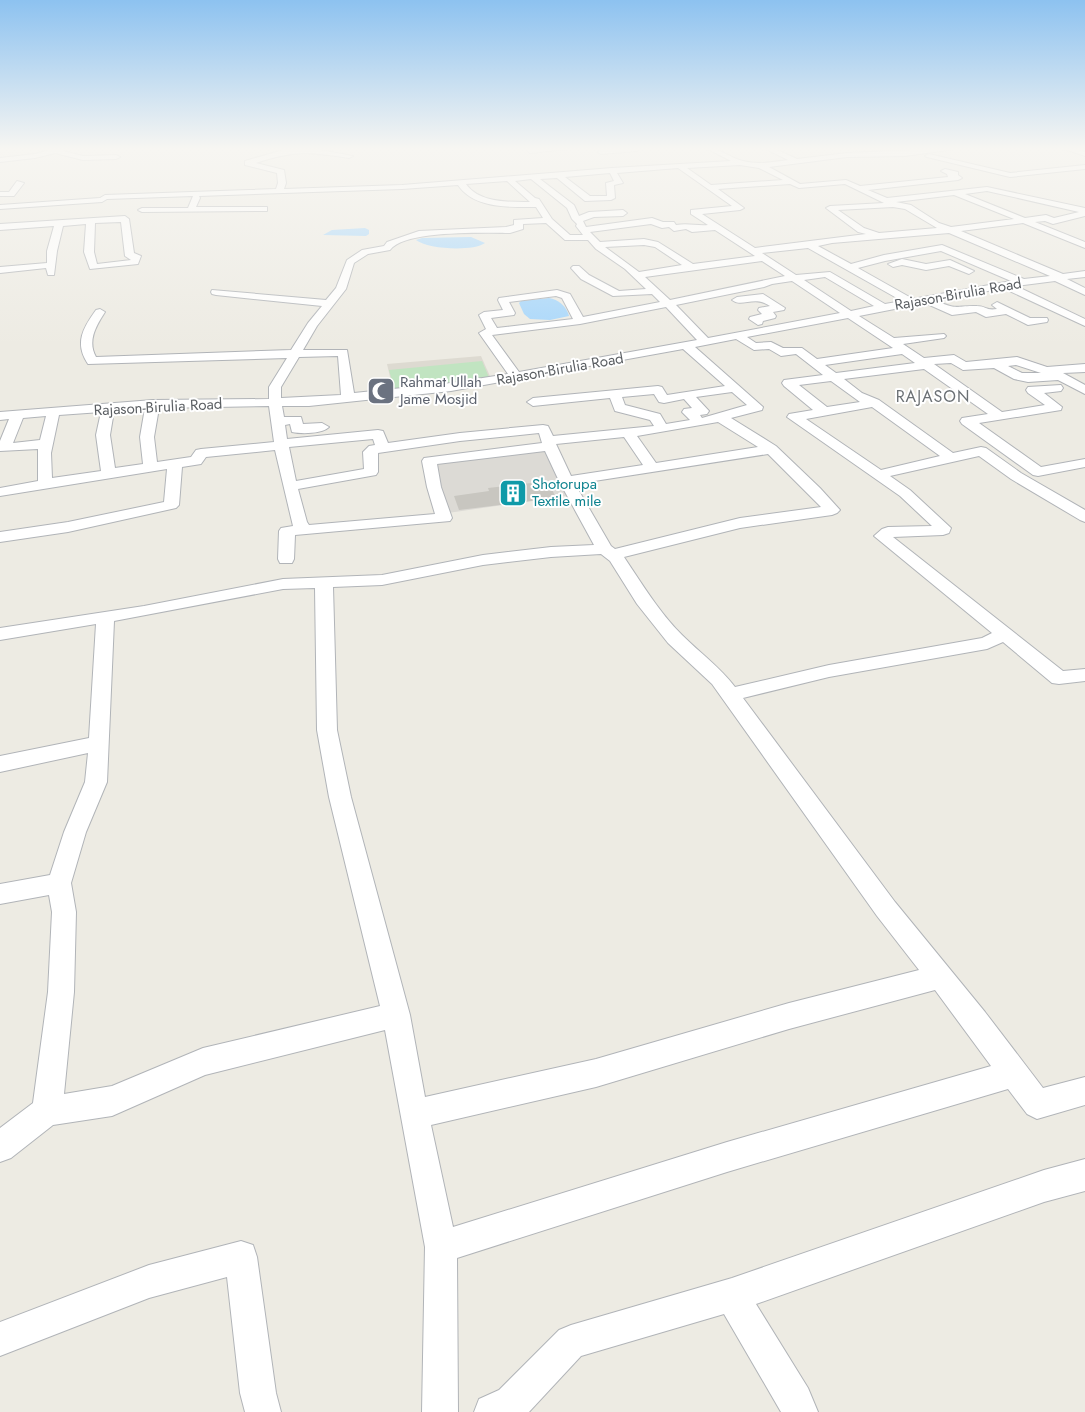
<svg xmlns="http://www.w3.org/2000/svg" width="1085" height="1412" viewBox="0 0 1085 1412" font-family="Jost,sans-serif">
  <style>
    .industrial { fill: #dcdad5 }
    .education { fill: #dddad1 }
    .green { fill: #c1e4c1 }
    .water { fill: #a6d6fb }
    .building { fill: #c8c6c0 }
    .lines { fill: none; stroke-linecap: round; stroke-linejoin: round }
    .minor-casing { stroke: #b1b4b8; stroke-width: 2 }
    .minor { fill: #fff; fill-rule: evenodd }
    .labels { text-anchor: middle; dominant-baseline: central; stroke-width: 4; stroke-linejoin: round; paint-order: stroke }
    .far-street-label { font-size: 15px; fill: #5b5f63; stroke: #fff }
    .far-worship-label { font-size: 15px; fill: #5b616d; stroke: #fff; text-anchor: start }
    .far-culture-label { font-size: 15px; fill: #0d838f; stroke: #fff; text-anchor: start }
    .far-quarter-label { font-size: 16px; letter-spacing: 1px; fill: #6c7175; stroke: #fff }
  </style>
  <rect width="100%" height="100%" fill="#edebe3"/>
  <polygon class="industrial" points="548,448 571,495 448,513 431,463"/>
  <polygon class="education" points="481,356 493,383 394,394 387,364"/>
  <polygon class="green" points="482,361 491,382 395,392 389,370"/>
  <g class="water">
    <polygon points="365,228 369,230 369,234 366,236 323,235 332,230"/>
    <path d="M471,237L485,243C472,252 427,249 416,240L422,238Z"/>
    <path d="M549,298C558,299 567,307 569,316L550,320L530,319L524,314L519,303L521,301Z"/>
  </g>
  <polygon class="building" points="548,481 556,498 459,510 454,496 489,491 488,488"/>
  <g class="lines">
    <g class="minor-casing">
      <g id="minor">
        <polygon points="57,148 69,148 63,151 83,156 116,155 120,157 116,159 83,160 55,153 35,158 0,162 0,158 35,154"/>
        <path d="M309,148L353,156L349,158C309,152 295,150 256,163L284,170L286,183L284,189L402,185L612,168L731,161L706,148C720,148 730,158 743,161C759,165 773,162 788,160L764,148H773L797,159L847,153L962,148L905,156L847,157L769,167L800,184L846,180L860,186L948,177L947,174L941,171L945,169L958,172V175L962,178L958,180L868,190L887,198L987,187L1085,208V216L1053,224L1045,221L1035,222L1085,242V248L1023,223L961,231L1063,274L1085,271V277L1067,279L1085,288V295L1055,281L1016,286L1085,319V326L1003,288L937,301C959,311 956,305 977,306C986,306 986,311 997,309L992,305L997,302L1030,318H1047L1048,320L1047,322L1028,325L1006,314L986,317L976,312L952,315L925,303L859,316L894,338L944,334L946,336L944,338L903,344L924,358L954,355L966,362L1017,357L1047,367L1085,364V372L1063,373L1085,385V394L1058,380L1028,382L1014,379L994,368L963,370L951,363L934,364L1002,412L1045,405L1028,393L1026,390L1028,387L1061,385L1063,388L1061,391L1044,393L1062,407L1061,410L979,423L1041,467L1085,459V467L1038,476L1033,475L962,424L960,421L962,418L988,414L924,369L844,379L862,393L879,400L953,453L981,447L986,448L1021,473L1085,510V522L1080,520L1011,479L979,456L890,476L910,490L951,528L949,533L943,535L893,537L1063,671L1085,669V681L1059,684L1052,683L1003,642L987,649L829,677L743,698L895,902L985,1012L1043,1088L1085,1077V1105L1037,1119L1027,1114L1008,1089L727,1172L457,1258L458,1412H422L425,1247L385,1030L205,1075L112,1116L53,1125L11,1158L0,1162V1128L33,1103L48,992L52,912L49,895L0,904V884L50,875L64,832L85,782L88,753L0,772V756L89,738L96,624L0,640V628L144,606L283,579L382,575L483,555L551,547L594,545L559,481L545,451L437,464L441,487L452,518L450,521L295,535L294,559L292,563H280L278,559L279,531L281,528L293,526L275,450L206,457L201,464L182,467L179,505L176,508L68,532L0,542V532L68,522L164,502L167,469L0,496V488L38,481V449L0,451V441L9,419L0,420V412L153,400L269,399V387L287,358L88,364C74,343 83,328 96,310L100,309L105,312C96,326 87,341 96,357L291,350L308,323L322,306L216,295L212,294L211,292L212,290L326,300L336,288L347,260L362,250L384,246L387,242L419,231L506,227L514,225V220L543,218L536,207C510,207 474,209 458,185L402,189L199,196L200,198L196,207H267V211H264L142,212L138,210L142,208H188L193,196L107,199L102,202L0,209V205L100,198L105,195L276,189L278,183L277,173L245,165V161L283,150ZM740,165L759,168L783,180L711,185L687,168ZM678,168L732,206L691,210V214L708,225C697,226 688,223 676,225L674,222H663L652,218L586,227L583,221L594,217L623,216L627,213L623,210L589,212L579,216L574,205L540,179L557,178L585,201L611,200L615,198L614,185L623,183L617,173ZM610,173L614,181L606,183L607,196H590L565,177ZM531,179L567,208L572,219L577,224L576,226L583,235H570L552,219L539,199L535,198L515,181ZM507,181L530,202C509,202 479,203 466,184ZM790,184L799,188L845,184L884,203L830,206L826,208L858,232L866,234L755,248L702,214L740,210L744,208L718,189ZM987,191L1079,212L1054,218L1046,215L1025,218L965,194ZM954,195L1014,219L951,227L939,223L911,205L896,202ZM893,207L905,209L937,228L879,233L864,228L838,210ZM546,223L565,240H588L596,249L625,269L646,289L619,291L589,275L579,266H573L571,268L581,279L613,296L652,294L660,302L583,317L570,294L557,290L499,298L498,300L503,310L484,312L479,315L486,329L479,333L508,374L451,383L354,393L347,350H303L317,326L346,289L354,263L368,254L390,250C405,230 485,233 510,233L523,229V224ZM651,224L662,228L669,227L674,231L686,229L692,232L715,230L755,256L693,264L658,242L644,239L600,242L590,232ZM949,233L1050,276L1024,279L942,245L884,255L851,264L818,246L832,243ZM644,245L655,247L682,265L639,272L605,247ZM808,248L902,301L885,304L830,272L796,275L762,253ZM941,251L1011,281L913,299L858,268L885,261ZM762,261L785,276L670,300L645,277ZM825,277L874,306L851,311L804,280ZM792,281L840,313L708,338L676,305L764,287L772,284ZM556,296L562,298L573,319L497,328L491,318L514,315L515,313L509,302ZM666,307L697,340L519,372L492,335L580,324ZM848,318L893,348L817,359L802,348H783L771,342L756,343L747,337ZM736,339L754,350L769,349L781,356L796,354L823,375L784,380L782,383L784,386L813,410L789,414L787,417L900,496L932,526L888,527L882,529L874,536L992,633L982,638L829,665L735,687C720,667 700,653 682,635C659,612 642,584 624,557L740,528L832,515L837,513L840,510L820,488L776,446L731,418L762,410L763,407L695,347ZM683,349L725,386L667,395L662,387L658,386L533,398L527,402L533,406L610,398L615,411L650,420L654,426L553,436L548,426L543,425L460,433L388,443L383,431L378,430L287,439L285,425L290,424L292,432C301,434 322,434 329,427L322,423L303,424L301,417H284L282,406H309L451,391ZM902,354L915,363L836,373L825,365ZM338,356L341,395L281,398V387L299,357ZM1016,365L1041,373H1022L1008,366ZM831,381L860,402L827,407L799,385ZM732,392L747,405L702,418L700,415L707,414L709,411L696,397ZM654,394L659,402L664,403L684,399L692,408L684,409L682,412L690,420L666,424L660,414L625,405L622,397ZM269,406L274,442L201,449L196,450L191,457L157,462L154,437L159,408ZM872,407L940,456L881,470L806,419ZM145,408L140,437L143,464L115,468L110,435L114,411ZM101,412L96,435L101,471L52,478L51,453L59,415ZM46,416L40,440L13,443L23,418ZM718,422L758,447L656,463L637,436ZM539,433L542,443L424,458L422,461L427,487L435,514L309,525L307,522L298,489L376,475L378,472V453L460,441ZM624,437L643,465L571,476L556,444ZM373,439L375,445L369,446L363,452L364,469L296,481L289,447ZM768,454L821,507L740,518L615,549L611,546L575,484ZM601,554L610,561L637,604L668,643L712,684L877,916L919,970L789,1003L596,1059L425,1097L410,1015L351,797L337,730L333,587L382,585L483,565L551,557ZM315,588L317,730L329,797L380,1006L203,1048L112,1086L64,1094L74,992L76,912L71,883L86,832L107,782L114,621L283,589ZM935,990L991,1066L727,1142L453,1227L431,1125L596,1087L789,1029Z"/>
        <polygon points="524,148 576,148 530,153"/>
        <polygon points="621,148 640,149 637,151 601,154 598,152 601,150"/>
        <polygon points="1061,148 1072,148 1085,152 1085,156"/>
        <polygon points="929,154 1010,173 1085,165 1085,169 1010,177 927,157 925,156"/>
        <polygon points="17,181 24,183 14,196 0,196 0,192 9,192"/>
        <path d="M125,216L129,219L134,253L141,256L138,264L90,269L84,252L86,224L63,226L57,251L54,275H48L46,268L0,273V267L47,263V251L54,226L0,230V224ZM121,222L125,256L131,260L97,264L94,252L95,223Z"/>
        <polygon points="902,259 926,264 950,260 974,271 969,274 949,266 926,270 902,265 893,267 888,264"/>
        <path d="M763,294L785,308L784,310L773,312L776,316L775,318L763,321L762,324L758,325L749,319L750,317L762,314L758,310L759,308L770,306C754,295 742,308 732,300L737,297Z"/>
        <polygon points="1085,1159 1085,1191 1044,1202 756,1304 808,1388 818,1412 781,1412 724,1314 581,1356 529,1412 474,1412 479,1399 499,1390 559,1330 571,1325 732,1278 1044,1170"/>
        <polygon points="241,1241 253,1245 257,1257 276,1393 281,1412 245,1412 240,1393 227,1277 149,1298 0,1356 0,1322 149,1265"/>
      </g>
    </g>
    <use href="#minor" class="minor"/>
  </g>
  <linearGradient id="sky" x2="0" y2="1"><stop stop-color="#8dc2f0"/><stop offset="0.43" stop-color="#f7f6f2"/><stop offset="1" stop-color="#f7f6f2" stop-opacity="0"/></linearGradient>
  <rect width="1085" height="346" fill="url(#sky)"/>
  <defs>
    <g id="mosque-square" transform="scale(1.4375)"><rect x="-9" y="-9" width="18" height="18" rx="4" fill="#6b7280" stroke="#fff"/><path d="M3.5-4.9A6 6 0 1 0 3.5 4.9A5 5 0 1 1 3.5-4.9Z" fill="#fff"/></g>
    <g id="building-square" transform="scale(1.4375)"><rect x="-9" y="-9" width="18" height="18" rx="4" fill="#0f9aa8" stroke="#fff"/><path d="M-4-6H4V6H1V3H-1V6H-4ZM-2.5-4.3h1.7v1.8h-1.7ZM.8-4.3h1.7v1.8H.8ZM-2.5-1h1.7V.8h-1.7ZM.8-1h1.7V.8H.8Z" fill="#fff"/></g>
  </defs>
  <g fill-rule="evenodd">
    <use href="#mosque-square" x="381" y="391"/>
    <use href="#building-square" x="513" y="493"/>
  </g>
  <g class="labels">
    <g class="far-street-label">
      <text transform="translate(958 294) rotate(-10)">Rajason-Birulia Road</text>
      <text transform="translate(560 369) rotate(-10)">Rajason-Birulia Road</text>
      <text transform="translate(158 407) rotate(-3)">Rajason-Birulia Road</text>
    </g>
    <g class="far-worship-label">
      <text x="400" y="382">Rahmat Ullah<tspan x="400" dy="17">Jame Mosjid</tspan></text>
    </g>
    <g class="far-culture-label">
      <text x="532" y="484">Shotorupa<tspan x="532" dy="17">Textile mile</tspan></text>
    </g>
    <g class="far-quarter-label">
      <text x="933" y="396">RAJASON</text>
    </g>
  </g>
</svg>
